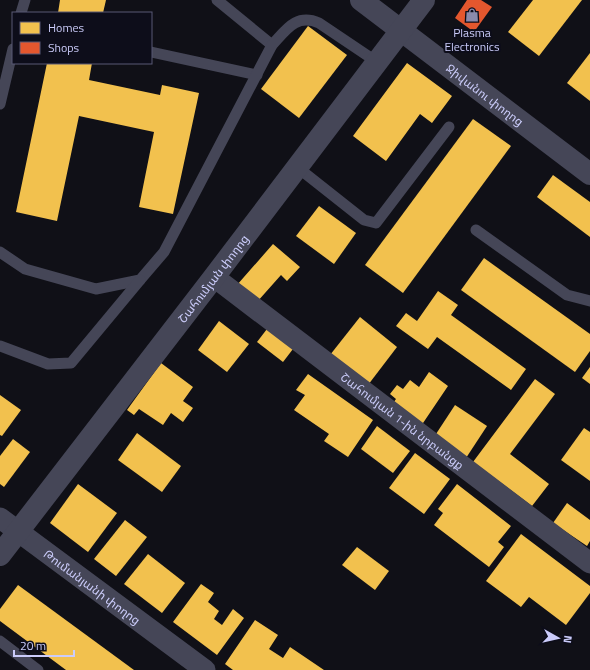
<svg xmlns="http://www.w3.org/2000/svg" width="590" height="670" viewBox="0 0 590 670" font-family="'Titillium Web','Noto Sans Armenian',sans-serif">
  <style>
    .homes { fill: #f2c14e }
    .shops { fill: #e4572e }
    .lines { fill: none; stroke-linecap: round; stroke-linejoin: round }
    .service { stroke: #454657; stroke-width: 11 }
    .minor { stroke: #454657; stroke-width: 21 }
    .tertiary { stroke: #454657; stroke-width: 22 }
    .labels { text-anchor: middle; dominant-baseline: central; stroke-width: 4; stroke-linejoin: round; paint-order: stroke }
    .poi-label { font-size: 12px; fill: #cbccfa; stroke: #0d0d1a }
    .street-label { font-size: 12px; fill: #cbccfa; stroke: #0d0d1a }
  </style>
  <rect width="100%" height="100%" fill="#101017"/>
  <g class="homes">
    <polygon points="60,0 106,0 103,13 58,13"/>
    <polygon points="533,0 582,0 539,56 508,32"/>
    <polygon points="308,26 347,55 299,118 261,89"/>
    <polygon points="590,53 590,101 567,83"/>
    <polygon points="47,63 92,63 89,80 160,95 162,85 199,93 173,214 139,207 154,132 79,116 57,221 16,212"/>
    <polygon points="407,63 452,96 432,123 420,114 386,161 353,136"/>
    <polygon points="473,119 511,146 403,293 365,265"/>
    <polygon points="553,175 590,202 590,237 537,197"/>
    <polygon points="319,206 356,233 334,264 296,236"/>
    <polygon points="273,244 300,267 287,281 281,275 257,302 237,285"/>
    <polygon points="484,258 590,334 590,351 575,372 461,290"/>
    <polygon points="438,291 458,305 451,315 526,369 511,390 437,337 428,349 396,326 406,313 417,321"/>
    <polygon points="360,317 397,347 368,385 330,355"/>
    <polygon points="219,321 249,344 227,372 198,350"/>
    <polygon points="267,329 293,349 283,362 257,342"/>
    <polygon points="161,363 193,387 183,401 193,408 183,422 171,413 163,425 139,409 134,415 127,410"/>
    <polygon points="590,367 590,384 582,378"/>
    <polygon points="429,372 448,386 421,426 391,406 396,399 390,394 397,385 403,389 410,380 419,387"/>
    <polygon points="308,374 373,420 348,457 324,441 329,434 294,410 305,395 296,390"/>
    <polygon points="535,379 555,394 510,454 549,484 532,506 473,462"/>
    <polygon points="0,395 21,410 2,436 0,435"/>
    <polygon points="455,405 487,426 466,458 434,437"/>
    <polygon points="377,426 410,451 393,473 361,449"/>
    <polygon points="584,428 590,432 590,481 561,460"/>
    <polygon points="137,433 181,466 162,492 118,460"/>
    <polygon points="13,439 30,452 4,487 0,484 0,456"/>
    <polygon points="415,453 450,479 424,514 389,488"/>
    <polygon points="78,484 117,513 88,552 50,523"/>
    <polygon points="457,484 511,526 498,542 504,547 489,567 434,525 443,513 438,509"/>
    <polygon points="567,503 590,520 590,541 587,546 553,523"/>
    <polygon points="125,520 147,537 116,576 94,559"/>
    <polygon points="521,534 590,586 590,593 566,625 529,597 521,607 486,581"/>
    <polygon points="357,547 389,571 375,590 342,565"/>
    <polygon points="148,554 185,583 162,613 124,584"/>
    <polygon points="201,584 214,593 208,602 219,611 214,619 222,625 233,609 244,618 217,655 173,622"/>
    <polygon points="18,585 134,670 66,670 0,621 0,609"/>
    <polygon points="255,620 278,635 269,649 283,658 290,647 324,670 233,670 225,664"/>
  </g>
  <polygon class="shops" points="467,0 481,0 492,7 474,32 455,18"/>
  <g class="lines">
    <g class="service">
      <polyline points="217,0 272,45"/>
      <polyline points="21,13 25,0"/>
      <polyline points="151,52 257,75"/>
      <polyline points="0,104 13,49"/>
      <polyline points="297,167 364,220 376,223 449,127"/>
      <polyline points="476,230 567,295 590,301"/>
      <path d="M0,252L25,269L96,289L140,280L164,252L272,45C286,30 296,13 319,23L377,62"/>
      <polyline points="0,346 48,364 71,363 140,280"/>
      <polyline points="0,641 38,670"/>
    </g>
    <g class="minor">
      <path id="s1" d="M214,277L590,563"/>
      <path id="s2" d="M0,518L205,670"/>
    </g>
    <g class="tertiary">
      <path id="s3" d="M361,0L590,174"/>
      <path id="s4" d="M0,555L214,277L424,0"/>
    </g>
  </g>
  <defs>
    <g id="shop-bare" transform="scale(1.08)"><path d="M-5-2.5h2.3a2.7 3.5 0 0 1 5.4 0H5L5.5 6h-11ZM-1.5-2.5h3a1.5 2.3 0 0 0-3 0Z" fill="#8a8aab" stroke="#0d0d1a" stroke-width="2.5" paint-order="stroke"/></g>
  </defs>
  <g fill-rule="evenodd">
    <use href="#shop-bare" x="472" y="15"/>
  </g>
  <g class="labels">
    <g class="poi-label">
      <text x="472" y="32">Plasma<tspan x="472" dy="14">Electronics</tspan></text>
    </g>
    <g class="street-label">
      <text stroke="none"><textPath href="#s3" startOffset="156">Ջիվանու փողոց</textPath></text>
      <text stroke="none"><textPath href="#s4" startOffset="349">Շահումյան փողոց</textPath></text>
      <text stroke="none"><textPath href="#s1" startOffset="237">Շահումյան 1-ին նրբանցք</textPath></text>
      <text stroke="none"><textPath href="#s2" startOffset="115">Թումանյանի փողոց</textPath></text>
    </g>
  </g>
  <rect x="12" y="12" width="140" height="52" fill="#0d0d1a" stroke="#595974"/>
  <rect x="20" y="22" width="20" height="12" fill="#f2c14e" stroke="#595974"/>
  <text x="48" y="32" font-size="12" fill="#cbccfa">Homes</text>
  <rect x="20" y="42" width="20" height="12" fill="#e4572e" stroke="#595974"/>
  <text x="48" y="52" font-size="12" fill="#cbccfa">Shops</text>
  <g transform="translate(558 638) rotate(98)" stroke="#0d0d1a" stroke-width="3" paint-order="stroke">
  <path d="M0-3L7 15L0 10L-7 15Z" fill="#cbccfa"/>
  <text y="-6" font-size="11" font-weight="bold" text-anchor="middle" fill="#cbccfa">N</text>
  </g>
  <path d="M14 650v6h60v-6" fill="none" stroke="#cbccfa" stroke-width="2"/>
  <text x="20" y="650" font-size="12" fill="#cbccfa" stroke="#0d0d1a" stroke-width="3" paint-order="stroke">20 m</text>
</svg>
